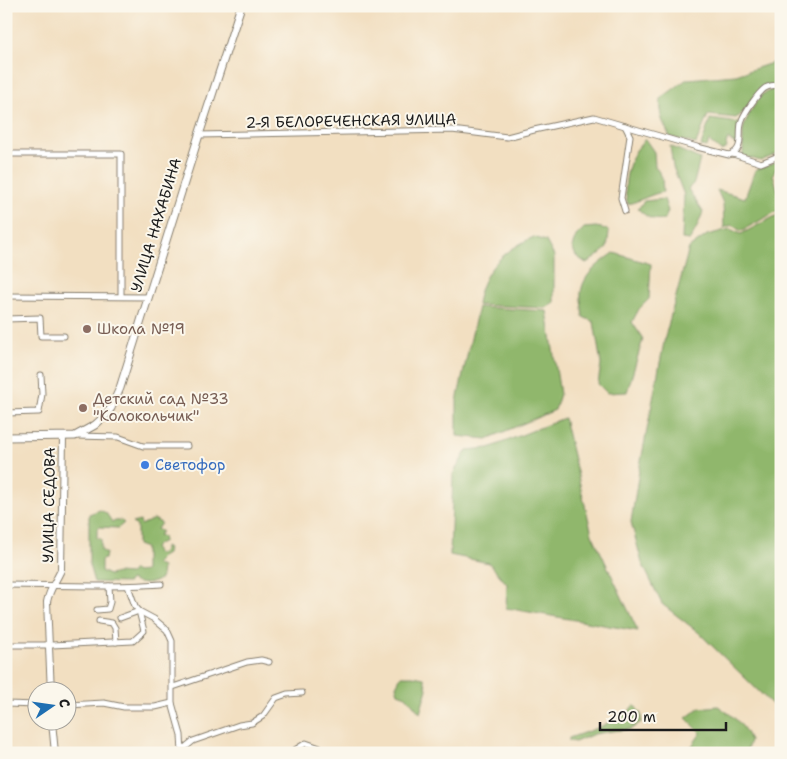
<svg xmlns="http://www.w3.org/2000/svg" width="787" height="759" viewBox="0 0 787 759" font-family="'Shantell Sans',sans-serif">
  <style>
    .forest { fill: #90b76c; stroke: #566a44 }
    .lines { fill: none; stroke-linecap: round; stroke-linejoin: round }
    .minor-casing { stroke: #877e6e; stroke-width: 7 }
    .tertiary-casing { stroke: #877e6e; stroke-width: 8 }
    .secondary-casing { stroke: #877e6e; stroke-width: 9 }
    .minor { stroke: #fff; stroke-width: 5 }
    .tertiary { stroke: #fff; stroke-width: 6 }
    .secondary { stroke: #fff; stroke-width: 7 }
    .education-dot { fill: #8d6e63; stroke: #fbf7ec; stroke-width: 2 }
    .shop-dot { fill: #3f7fe0; stroke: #fbf7ec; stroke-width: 2 }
    .labels { text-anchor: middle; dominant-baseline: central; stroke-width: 4; stroke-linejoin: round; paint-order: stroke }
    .street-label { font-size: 15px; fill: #1c1c1c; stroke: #fbf7ec }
    .education-label { font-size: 15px; fill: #785e54; stroke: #fbf7ec; text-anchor: start }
    .shop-label { font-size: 15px; fill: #366cbe; stroke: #fbf7ec; text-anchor: start }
  </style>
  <rect width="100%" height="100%" fill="#fbf7ec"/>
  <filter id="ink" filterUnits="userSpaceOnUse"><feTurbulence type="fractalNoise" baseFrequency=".02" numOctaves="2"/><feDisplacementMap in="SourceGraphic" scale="10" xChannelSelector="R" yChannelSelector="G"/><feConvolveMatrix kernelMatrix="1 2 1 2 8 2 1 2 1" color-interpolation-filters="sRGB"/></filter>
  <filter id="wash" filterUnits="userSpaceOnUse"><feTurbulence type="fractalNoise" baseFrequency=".0096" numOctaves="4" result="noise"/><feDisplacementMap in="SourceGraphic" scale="20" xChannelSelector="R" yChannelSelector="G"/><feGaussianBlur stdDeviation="1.12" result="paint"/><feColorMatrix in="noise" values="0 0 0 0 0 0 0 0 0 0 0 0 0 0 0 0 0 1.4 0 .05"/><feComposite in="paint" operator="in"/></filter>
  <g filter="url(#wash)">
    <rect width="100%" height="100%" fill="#f2dfc1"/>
    <g class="forest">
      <polygon points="781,60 781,84 769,87 754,97 745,111 736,118 708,115 696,144 670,137 662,120 660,99 687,79 736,75"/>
      <polygon points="777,87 781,88 781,152 761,161 743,156 743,129 750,112 761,95"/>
      <polygon points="710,119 739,123 737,146 734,143 728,139 726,143 727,148 721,151 709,141 707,147 701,146"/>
      <path d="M645,139L654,152L655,166L662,177L663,192C651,194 640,201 628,204C623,189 626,171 633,156C635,150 641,145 645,139Z"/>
      <polygon points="670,146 700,159 694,183 688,189 703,212 697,227 690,240 682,239 684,195 673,167"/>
      <polygon points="781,159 781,168 776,169 773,174 779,194 781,195 781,209 741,231 732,225 724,228 723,203 717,190 745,198 755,170 769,165"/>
      <path d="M664,199L668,211L665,219C652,221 648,218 638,209L644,201Z"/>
      <polygon points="781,213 781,713 698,632 662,604 642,563 631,522 639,471 665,337 689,248 707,235 730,229 741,234"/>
      <polygon points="596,227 606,229 609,232 607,248 595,258 586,263 576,256 572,247 576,236 584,228"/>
      <path d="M534,237L546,241L554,256V303L546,308L477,305C481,271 504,250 534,237Z"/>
      <path d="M614,253L651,264L649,299L639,309L632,322L643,339L627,392L607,393L598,384L601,364L594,322L583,317C583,310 580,300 581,293C583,274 600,263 614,253Z"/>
      <polygon points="478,307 547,311 560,394 555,410 487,439 457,436 457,401"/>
      <polygon points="564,418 592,534 638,631 506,608 507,584 489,563 450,555 453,474 467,450 489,448"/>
      <path d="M100,510L106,513L112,522L120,520L124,523L118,528L99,527L97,529V538L101,539V550L106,553L105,559L101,560V571L109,575L117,573L130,574L133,570L136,572L145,571V548L137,545V526L132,523L140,521L141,525L154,519L161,523L157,529L162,532L158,535L163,537L164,541L158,544L154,548L158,554H161L165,550V546L168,548L167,554L162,557L155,564L162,567L161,578C153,585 139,585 131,580L127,583L94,582L89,565V514Z"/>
      <polygon points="401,676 413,676 424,678 427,689 420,713 406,696 398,693 396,686"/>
      <polygon points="634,705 641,714 641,722 631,729 612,731 594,734 575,742 569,741 569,738 598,728 623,715 629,712 631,708"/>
      <path d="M718,706C733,716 744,724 750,741L746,753H692L689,750L701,733L686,718L699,708Z"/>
    </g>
  </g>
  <g filter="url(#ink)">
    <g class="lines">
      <g class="minor-casing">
        <g id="minor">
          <path d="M199,135L452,130L507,137L534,130L594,117L697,147L729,155C746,150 737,132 742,120C745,112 758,93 765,88C770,85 775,85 781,85"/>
          <polyline points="6,154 121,154 121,296"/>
          <polyline points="733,154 761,163 781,155"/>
          <polyline points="625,211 621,198 630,136 625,126"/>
          <polyline points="6,296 148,297"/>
          <polyline points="6,319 40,318 41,336 64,336"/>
          <polyline points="6,413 39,412 42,394 41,375"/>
          <polyline points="76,436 118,437 143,446 187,446"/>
          <path d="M6,585C58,585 109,588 161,584"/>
          <polyline points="97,610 108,609 110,602 109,586"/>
          <polyline points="139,611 154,619 167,630 172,641 172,703 181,735 182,753"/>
          <polyline points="120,618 139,611"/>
          <polyline points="99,621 112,623 115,628 116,642"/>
          <polyline points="6,645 52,645 133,641 144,631 139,611 135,606 128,586"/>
          <polyline points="173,687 247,662 261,660 269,662"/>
          <polyline points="6,704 38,705"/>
          <polyline points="68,705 104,703 124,707 155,707 172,703"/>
          <polyline points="182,750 193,741 239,725 252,723 263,716 276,698 287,694 302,693"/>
          <polyline points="290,753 306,743 320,748"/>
        </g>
      </g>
      <g class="tertiary-casing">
        <g id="tertiary">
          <path d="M51,692L47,602C49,590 56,581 61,570L63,437"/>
          <polyline points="52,722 55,753"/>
        </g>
      </g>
      <g class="secondary-casing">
        <polyline id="secondary" points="6,437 75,436 95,425 105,416 111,408 120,388 199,135 241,6"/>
      </g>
      <use href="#minor" class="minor"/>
      <use href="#tertiary" class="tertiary"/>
      <use href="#secondary" class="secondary"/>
    </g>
  </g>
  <g class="education-dot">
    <circle cx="87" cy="329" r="5"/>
    <circle cx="83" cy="408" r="5"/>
  </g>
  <circle class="shop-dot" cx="145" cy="465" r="5"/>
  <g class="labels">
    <g class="street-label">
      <text transform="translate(351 121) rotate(-1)">2-Я БЕЛОРЕЧЕНСКАЯ УЛИЦА</text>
      <text transform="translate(156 225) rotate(-73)">УЛИЦА НАХАБИНА</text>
      <text transform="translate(49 505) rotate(-89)">УЛИЦА СЕДОВА</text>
    </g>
    <g class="education-label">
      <text x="97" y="329">Школа №19</text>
      <text x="93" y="399">Детский сад №33<tspan x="93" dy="17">"Колокольчик"</tspan></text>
    </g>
    <g class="shop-label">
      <text x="155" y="465">Светофор</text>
    </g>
  </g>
  <rect width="787" height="759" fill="none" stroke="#fbf7ec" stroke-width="25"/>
  <g transform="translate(52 706) rotate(77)"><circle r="24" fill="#fbf7ec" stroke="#a29f99"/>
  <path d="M0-4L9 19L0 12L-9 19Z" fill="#1f6fb2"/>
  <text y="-8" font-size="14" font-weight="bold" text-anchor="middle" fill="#1c1c1c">С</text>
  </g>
  <path d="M600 722v8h126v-8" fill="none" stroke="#1c1c1c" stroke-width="2.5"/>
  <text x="607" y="722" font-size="15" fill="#1c1c1c" stroke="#fbf7ec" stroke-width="4" paint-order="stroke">200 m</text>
</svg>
